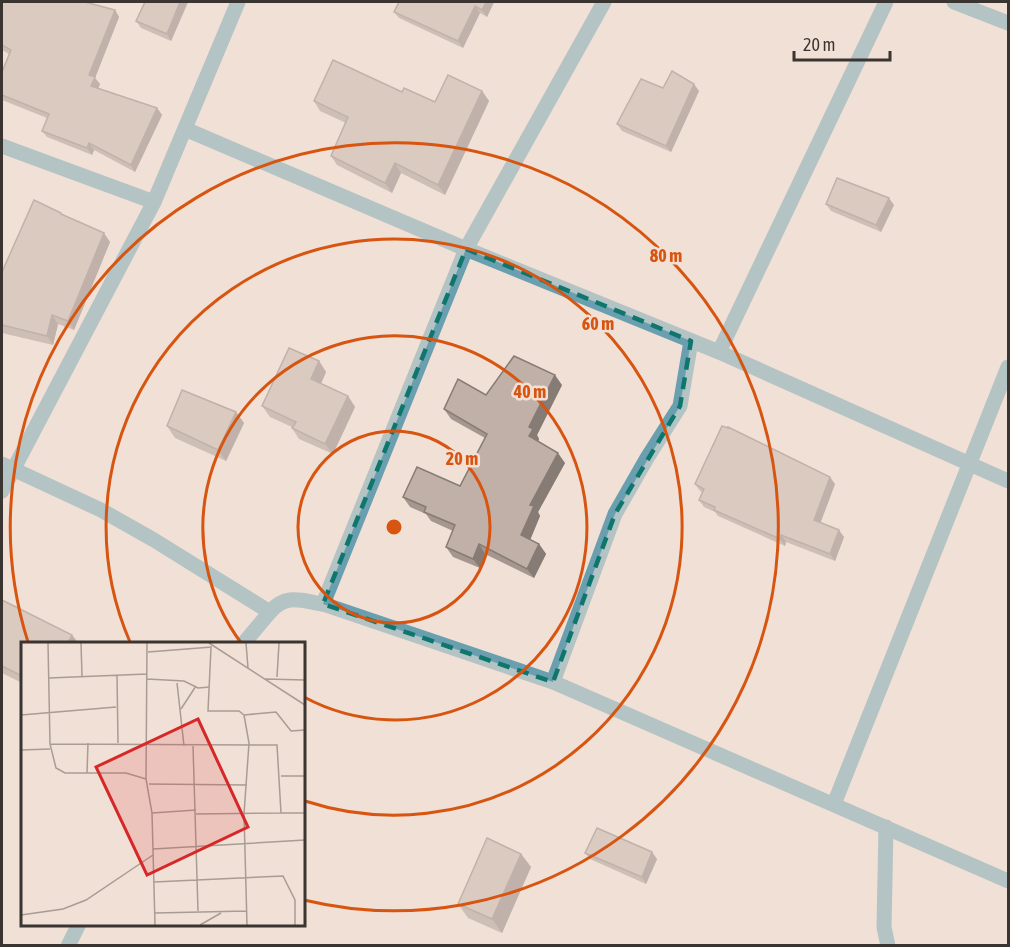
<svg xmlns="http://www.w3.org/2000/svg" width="1010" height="947" viewBox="0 0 1010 947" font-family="'Asap Condensed',sans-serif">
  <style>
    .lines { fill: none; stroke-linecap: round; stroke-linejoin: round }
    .minor { stroke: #6a9faf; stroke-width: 15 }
    .wall { fill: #a59790 }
    .shaded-wall { fill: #867b75 }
    .building { fill: #c0b0a7; stroke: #867b75; stroke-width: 1.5 }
    .marked { fill: none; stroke: #0f766e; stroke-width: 4.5; stroke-dasharray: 12 8; stroke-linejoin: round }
    .ring { fill: none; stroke: #d75510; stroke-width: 3 }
    .inset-road { fill: none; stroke: #a89c94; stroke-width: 1.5 }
    .view { fill: #d62828; fill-opacity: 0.15; stroke: #d62828; stroke-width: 3 }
    .inset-edge { fill: none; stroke: #3b3531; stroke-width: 3 }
    .centre { fill: #d75510; stroke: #f0e0d6; stroke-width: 3 }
    .ring-label { font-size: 18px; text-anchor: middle; font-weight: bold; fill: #d75510; stroke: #f0e0d6; stroke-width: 5; stroke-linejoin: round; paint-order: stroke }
  </style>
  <rect width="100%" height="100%" fill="#f0e0d6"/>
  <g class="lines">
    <g class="minor">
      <polyline points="954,2 1008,23"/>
      <polyline points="185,129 466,249 719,352 1008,481"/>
      <polyline points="2,146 154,202"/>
      <polyline points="719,352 886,2"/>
      <path d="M2,464L101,510L154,540L270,612C286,593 302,601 323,604L553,682L1008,881"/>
      <polyline points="2,491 154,202 238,2"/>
      <polyline points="323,604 466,249 604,2"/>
      <polyline points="243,644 270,612"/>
      <polyline points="553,682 615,514 647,458 680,406 691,341"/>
      <polyline points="834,804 1008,367"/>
      <polyline points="886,827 884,927 888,946"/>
      <polyline points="68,946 79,924"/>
    </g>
  </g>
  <g class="wall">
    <polygon points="2,2 115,10 119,17 95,78 100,84 98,89 157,108 162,115 135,172 94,150 92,155 47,137 42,131 47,118 2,100 2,72 9,54 2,50"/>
    <polygon points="145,2 188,2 171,41 141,28 136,21"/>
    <polygon points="399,2 494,2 487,17 480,13 463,48 399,18 394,12"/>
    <polygon points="663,88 699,91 671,152 622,131 617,124"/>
    <polygon points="482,91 489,101 445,195 401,173 392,193 337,165 331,156 346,123 320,111 314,101 402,92 435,102"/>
    <polygon points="826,204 894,205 881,232 831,211"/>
    <polygon points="63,216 110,242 74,330 58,324 53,345 2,333 2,272"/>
    <polygon points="319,361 326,372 321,384 348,396 355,407 333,454 299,439 292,428 292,427 270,417 262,406"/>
    <polygon points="562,385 537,435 539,439 538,442 565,463 538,512 540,516 530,540 539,544 546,554 534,578 485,554 480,568 453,557 446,547 453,531 431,521 426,514 410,507 403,497 460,486 485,438 451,419 444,409 486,395"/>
    <polygon points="236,412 244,423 226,461 175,438 167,426"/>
    <polygon points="695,484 835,484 820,523 844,537 835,561 786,542 785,546 718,516 715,512 704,507 699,500 702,492 700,491"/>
    <polygon points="2,600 72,635 79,644 22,644 22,683 2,673"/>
    <polygon points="585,853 657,859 646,884 590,859"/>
    <polygon points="521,854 531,867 502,933 468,918 458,904"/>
  </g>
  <g class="shaded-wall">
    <polygon points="180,2 188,2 171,41 167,34"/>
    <polygon points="486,2 494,2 487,17 482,10"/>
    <polygon points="475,6 480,13 463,48 458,41"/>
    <polygon points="115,10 119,17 95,78 100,84 96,93 91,86 89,75"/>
    <polygon points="694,84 699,91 671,152 666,146"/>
    <polygon points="482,91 489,101 445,195 438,185"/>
    <polygon points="157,108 162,115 135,172 131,165"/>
    <polygon points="89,143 94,150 92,155 87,148"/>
    <polygon points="395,163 401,173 392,193 385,183"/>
    <polygon points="889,198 894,205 881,232 876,225"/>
    <polygon points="104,233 110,242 74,330 68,321"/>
    <polygon points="52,315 58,324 53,345 47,336"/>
    <polygon points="319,361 326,372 318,390 311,379"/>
    <polygon points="555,375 562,385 537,435 539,439 536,446 529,436 529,427"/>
    <polygon points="348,396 355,407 333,454 325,444"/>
    <polygon points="236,412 244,423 226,461 218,450"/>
    <polygon points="558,453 565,463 538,512 540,516 528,545 521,535 530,505"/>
    <polygon points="830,477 835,484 819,527 814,520"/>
    <polygon points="839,530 844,537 835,561 830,554"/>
    <polygon points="781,535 786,542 785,546 780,539"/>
    <polygon points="479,544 485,554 480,568 473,559"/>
    <polygon points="539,544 546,554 534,578 527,569"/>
    <polygon points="72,635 79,644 67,644"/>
    <polygon points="652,852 657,859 646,884 642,877"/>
    <polygon points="521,854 531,867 502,933 492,919"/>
  </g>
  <g class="building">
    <polygon points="2,2 85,2 115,10 89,75 95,77 91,86 157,108 131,165 89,143 87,148 42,131 49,114 2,95 2,72 11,50 2,45"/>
    <polygon points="145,2 180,2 167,34 136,21"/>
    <polygon points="399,2 486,2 482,10 475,6 458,41 394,12"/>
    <polygon points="333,60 402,92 404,88 435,102 448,75 482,91 438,185 395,163 385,183 331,156 348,117 314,101"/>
    <polygon points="672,71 694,84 666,146 617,124 641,79 663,88"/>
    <polygon points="837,178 889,198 876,225 826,204"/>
    <polygon points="34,200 61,213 61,214 104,233 68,321 52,315 47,336 2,325 2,272"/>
    <polygon points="289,348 319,361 311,379 348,396 325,444 292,428 296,422 262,406"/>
    <polygon points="514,356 555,375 529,427 533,429 529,436 558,453 530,505 534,506 521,535 539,544 527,569 479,544 473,559 446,547 455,525 424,512 426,507 403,497 417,467 460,486 487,434 444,409 458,379 486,395"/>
    <polygon points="182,390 236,412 218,450 167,426"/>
    <polygon points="722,426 728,428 728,427 830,477 814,520 839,530 830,554 781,535 780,539 714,510 715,507 699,500 704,489 695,484"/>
    <polygon points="2,600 72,635 67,644 22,644 22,676 2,666"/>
    <polygon points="597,828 652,852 642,877 585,853"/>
    <polygon points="487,838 521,854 492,919 458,904"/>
  </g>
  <path d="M0 0H1010V947H0ZM466,249L691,341L680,406L615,514L553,682L323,604Z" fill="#f0e0d6" fill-opacity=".55" fill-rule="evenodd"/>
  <path class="marked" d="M466,249L691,341L680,406L615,514L553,682L323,604Z"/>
  <g class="ring">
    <circle cx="394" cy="527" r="96"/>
    <path d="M242 644A192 192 0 1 1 304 697"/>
    <path d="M130 642A288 288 0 1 1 305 801"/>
    <path d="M28 642A384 384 0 1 1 304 900"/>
  </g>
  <g transform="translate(21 642)">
    <rect width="284" height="284" fill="#f0e0d6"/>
    <path class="inset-road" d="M27,1L29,102L35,126L44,131H105L125,137M60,1L61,34M126,1L125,137L131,171L134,283M188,1L284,63M225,1L227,26M190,6L187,69H218L223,73L255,70L270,89L284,88M127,10L191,5M96,33L97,101M256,35L258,1M28,36L126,32M126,37L163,39L177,46L189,45M244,37L284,38M156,41L163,104M160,67L175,44M0,73L95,65M223,73L228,101L223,172L226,283M29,102L256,103L260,171L175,172M172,104L177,269M0,108L29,107M66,131L67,101M260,134H284M128,142L226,143M131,171L175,168M260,171H284M132,207L284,198M133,240L262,234L274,258V283M134,271L226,269M0,273L42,267L65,258L132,213M179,283L200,271"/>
    <path class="view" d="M177,77L227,185L126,233L75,125Z"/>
    <rect width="284" height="284" class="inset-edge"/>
  </g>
  <circle cx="394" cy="527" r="9" class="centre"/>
  <g class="ring-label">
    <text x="666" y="262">80 m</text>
    <text x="598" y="330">60 m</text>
    <text x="530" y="398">40 m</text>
    <text x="462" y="465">20 m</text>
  </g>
  <rect width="1010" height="947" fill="none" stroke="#3b3531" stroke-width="6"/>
  <path d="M794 51v9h96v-9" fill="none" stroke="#3b3531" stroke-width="3"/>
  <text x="803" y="51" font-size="18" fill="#3b3531" stroke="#f0e0d6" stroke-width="4.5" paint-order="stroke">20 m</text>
</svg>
